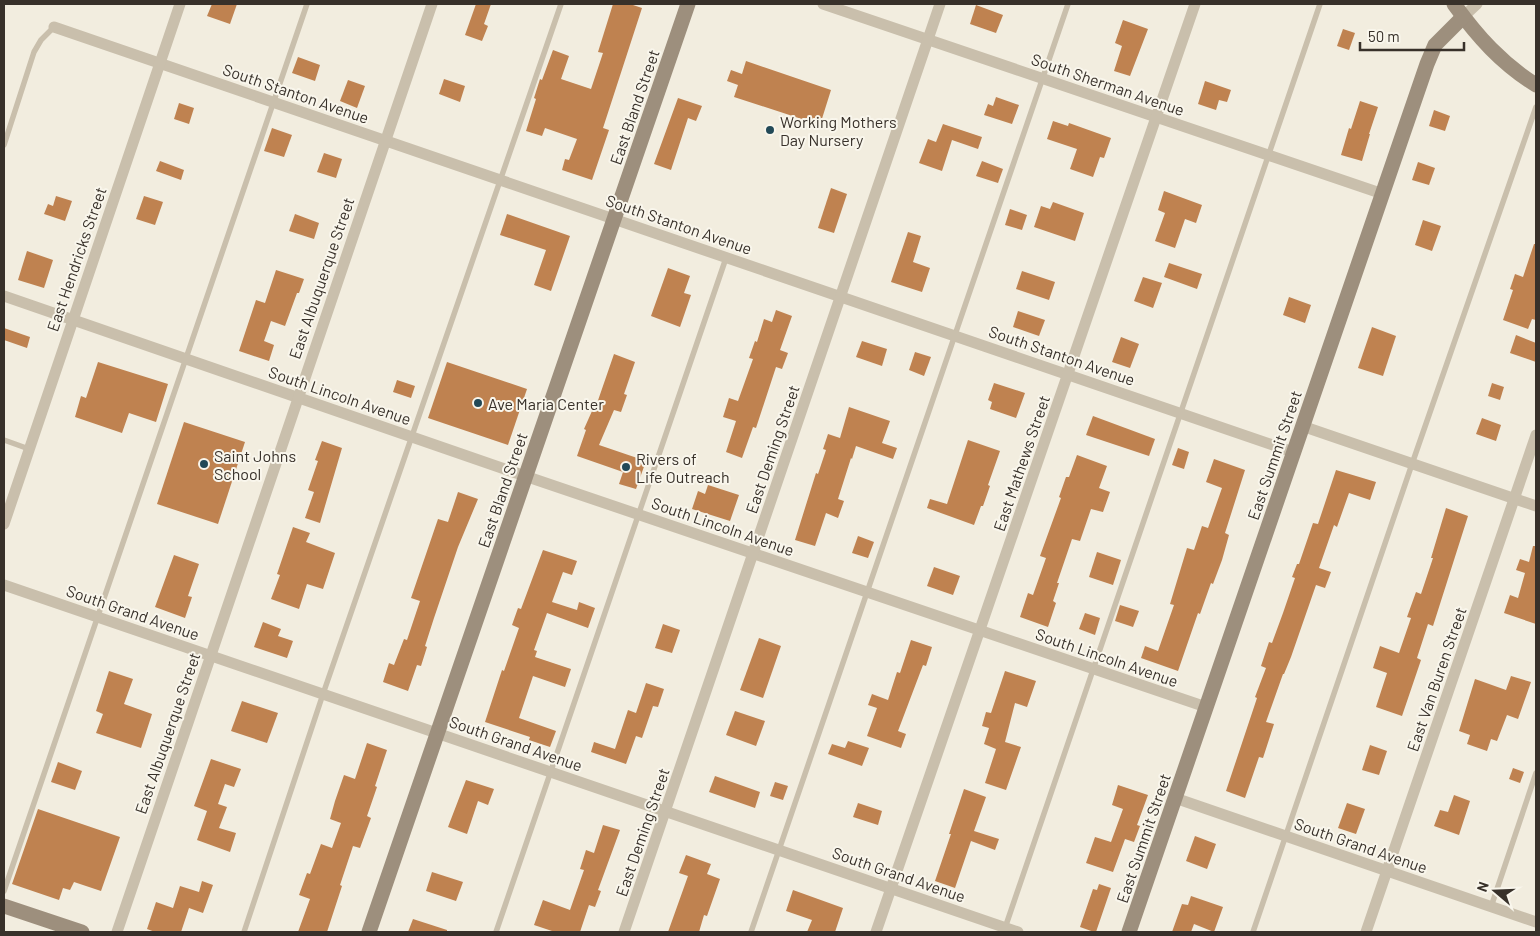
<svg xmlns="http://www.w3.org/2000/svg" width="1540" height="936" viewBox="0 0 1540 936" font-family="Barlow,sans-serif">
  <style>
    .building { fill: #bf8250 }
    .lines { fill: none; stroke-linecap: round; stroke-linejoin: round }
    .lane { stroke: #c9bfac; stroke-width: 5.5 }
    .street { stroke: #c9bfac; stroke-width: 11 }
    .secondary { stroke: #9d8f7d; stroke-width: 15 }
    .poi-dot { fill: #224957; stroke: #f9f6ec; stroke-width: 2 }
    .labels { text-anchor: middle; dominant-baseline: central; stroke-width: 4; stroke-linejoin: round; paint-order: stroke }
    .street-label { font-size: 16px; fill: #38312a; stroke: #f9f6ec }
    .poi-label { font-size: 16px; fill: #38312a; stroke: #f9f6ec; text-anchor: start }
  </style>
  <rect width="100%" height="100%" fill="#f2eddf"/>
  <g class="building">
    <polygon points="212,4 237,4 230,24 207,16"/>
    <polygon points="476,4 491,4 484,24 488,26 482,41 465,35"/>
    <polygon points="613,4 630,4 642,8 603,128 609,130 592,180 562,170 565,159 569,160 577,139 545,128 542,136 526,131 536,99 534,98 540,79 542,80 553,50 569,56 561,79 591,89 603,53 598,52"/>
    <polygon points="976,5 1003,15 996,33 970,24"/>
    <polygon points="1123,20 1148,29 1130,76 1114,71 1122,46 1115,43"/>
    <polygon points="1343,29 1355,33 1349,50 1337,46"/>
    <polygon points="298,57 320,65 315,81 292,73"/>
    <polygon points="746,61 831,90 820,125 734,97 738,85 727,81 731,70 742,74"/>
    <polygon points="444,79 465,86 460,102 439,94"/>
    <polygon points="348,80 365,86 357,108 340,101"/>
    <polygon points="1205,81 1231,90 1227,102 1219,100 1216,110 1198,104"/>
    <polygon points="996,97 1019,105 1012,124 984,115 988,104 993,106"/>
    <polygon points="678,98 702,106 696,121 688,118 671,170 654,164"/>
    <polygon points="1360,101 1378,107 1369,134 1370,134 1362,161 1341,155 1349,128 1351,129"/>
    <polygon points="179,103 194,108 189,124 174,119"/>
    <polygon points="1434,110 1450,116 1445,131 1429,126"/>
    <polygon points="1053,121 1068,126 1069,123 1111,138 1104,158 1100,157 1093,177 1070,169 1077,149 1047,139"/>
    <polygon points="943,124 982,137 978,149 952,140 942,171 919,163 928,139 936,142"/>
    <polygon points="272,128 292,135 284,157 264,151"/>
    <polygon points="324,153 342,159 336,178 317,172"/>
    <polygon points="160,161 184,170 181,180 156,171"/>
    <polygon points="982,161 1003,169 998,183 976,176"/>
    <polygon points="1418,162 1435,168 1429,185 1412,180"/>
    <polygon points="831,188 847,194 834,233 818,228"/>
    <polygon points="1164,191 1202,205 1196,223 1185,219 1175,248 1155,241 1165,213 1158,210"/>
    <polygon points="56,196 72,201 65,221 44,214 48,204 53,206"/>
    <polygon points="144,196 163,202 155,225 136,219"/>
    <polygon points="1053,202 1084,213 1075,241 1034,227 1041,206 1050,209"/>
    <polygon points="1010,209 1027,215 1022,230 1005,225"/>
    <polygon points="295,214 319,223 314,239 289,231"/>
    <polygon points="507,214 570,236 551,291 534,285 546,250 500,235"/>
    <polygon points="1423,220 1441,226 1432,251 1415,245"/>
    <polygon points="908,232 921,236 913,262 930,268 922,292 891,282"/>
    <polygon points="1534,244 1536,244 1536,320 1532,319 1528,329 1503,320 1513,290 1510,289 1515,274 1523,277"/>
    <polygon points="27,251 53,260 44,288 18,280"/>
    <polygon points="1169,263 1202,274 1197,289 1164,277"/>
    <polygon points="668,268 690,276 684,293 691,295 680,327 651,316"/>
    <polygon points="276,270 304,279 299,293 297,293 285,326 271,321 264,341 274,345 269,361 239,351 256,300 265,303"/>
    <polygon points="1022,271 1055,282 1049,300 1016,289"/>
    <polygon points="1143,277 1162,283 1153,308 1134,301"/>
    <polygon points="1289,297 1311,305 1305,323 1283,315"/>
    <polygon points="776,310 792,316 780,350 788,353 782,369 776,367 756,428 753,427 742,458 726,452 736,421 723,417 729,398 738,401 753,359 749,358 755,341 757,342 764,319 772,322"/>
    <polygon points="1018,311 1045,320 1039,336 1013,327"/>
    <polygon points="1372,327 1396,336 1383,376 1358,368"/>
    <polygon points="4,328 30,337 27,348 4,340"/>
    <polygon points="1516,335 1536,343 1536,362 1510,353"/>
    <polygon points="1121,337 1139,344 1130,368 1112,362"/>
    <polygon points="862,341 887,349 882,366 856,357"/>
    <polygon points="915,352 931,357 924,376 909,370"/>
    <polygon points="614,354 635,362 624,394 627,395 621,412 614,410 599,445 646,461 636,489 619,484 623,472 577,456 586,430 584,429 592,411 594,412"/>
    <polygon points="98,362 168,384 156,422 129,413 122,433 75,417 81,396 86,398"/>
    <polygon points="447,362 527,389 508,445 428,418"/>
    <polygon points="397,380 415,386 411,398 393,392"/>
    <polygon points="994,383 1025,393 1016,418 990,409 992,402 988,400"/>
    <polygon points="1492,383 1504,387 1500,400 1488,396"/>
    <polygon points="849,407 890,421 882,443 897,448 893,459 856,446 852,459 851,458 838,499 844,501 838,518 826,513 815,546 795,540 816,473 818,474 826,450 823,449 828,434 840,438"/>
    <polygon points="1093,416 1155,439 1149,456 1086,435"/>
    <polygon points="1482,418 1501,425 1496,441 1476,434"/>
    <polygon points="184,422 245,442 218,524 157,504"/>
    <polygon points="968,440 1000,451 988,485 990,486 983,506 981,506 974,525 927,508 930,499 947,504"/>
    <polygon points="322,441 342,448 320,523 305,518 314,492 308,490 318,461 315,460"/>
    <polygon points="1178,448 1189,452 1184,469 1172,465"/>
    <polygon points="1077,455 1107,466 1099,488 1110,492 1103,512 1091,509 1080,541 1072,539 1057,583 1059,583 1053,601 1056,603 1048,627 1020,617 1028,593 1033,595 1046,558 1040,556 1061,498 1059,497 1066,477 1069,477"/>
    <polygon points="1214,459 1245,470 1225,533 1229,535 1222,560 1213,584 1211,583 1200,614 1198,613 1178,671 1141,658 1145,646 1158,651 1174,605 1170,604 1187,548 1194,550 1202,526 1208,528 1222,488 1206,482"/>
    <polygon points="1336,470 1376,482 1370,500 1349,493 1337,527 1334,525 1319,568 1331,572 1325,588 1316,585 1291,657 1284,674 1283,674 1266,722 1274,724 1263,758 1259,757 1245,798 1226,791 1257,698 1255,697 1266,668 1261,666 1269,642 1272,643 1283,613 1295,578 1292,577 1297,564 1299,564 1313,523 1318,524"/>
    <polygon points="708,485 739,495 730,521 692,509 698,491 705,494"/>
    <polygon points="458,492 478,499 458,547 434,618 425,646 427,647 421,666 417,665 408,691 383,682 389,663 394,665 404,639 407,640 420,601 411,598 438,519 448,522"/>
    <polygon points="1446,508 1468,516 1433,626 1428,624 1417,658 1421,660 1402,716 1376,707 1387,673 1373,668 1380,646 1399,653 1411,618 1407,617 1416,592 1421,594 1433,558 1431,558"/>
    <polygon points="293,527 310,533 306,542 335,553 323,589 307,584 299,609 271,599 280,575 277,574"/>
    <polygon points="858,536 874,542 868,558 852,553"/>
    <polygon points="1533,546 1536,546 1536,624 1504,613 1510,595 1518,598 1525,573 1516,570 1520,559 1529,562"/>
    <polygon points="543,550 577,561 572,575 563,572 552,602 577,610 579,602 595,608 588,628 547,613 534,650 537,651 535,657 571,669 565,687 533,676 519,718 556,731 550,747 529,740 530,737 485,722 502,670 504,671 519,628 512,625 518,608 521,609"/>
    <polygon points="1097,552 1121,560 1113,585 1089,577"/>
    <polygon points="174,555 199,564 188,596 192,597 185,618 155,607"/>
    <polygon points="934,567 960,576 953,595 927,586"/>
    <polygon points="1120,605 1139,611 1133,627 1115,621"/>
    <polygon points="1085,613 1100,618 1095,635 1079,629"/>
    <polygon points="263,622 281,629 278,636 293,641 287,658 254,647"/>
    <polygon points="663,624 680,630 672,653 655,648"/>
    <polygon points="759,638 781,646 763,698 740,690"/>
    <polygon points="911,640 932,647 926,666 923,665 898,731 906,734 901,748 867,736 877,708 868,705 872,694 888,700 897,672 900,673"/>
    <polygon points="109,671 133,679 124,704 152,714 141,748 96,733 103,714 96,711"/>
    <polygon points="1005,671 1036,681 1027,707 1015,703 1005,742 1021,747 1006,790 985,783 996,749 984,744 989,728 982,726 986,712 991,713"/>
    <polygon points="1511,676 1531,682 1518,719 1507,715 1497,741 1491,739 1487,751 1467,744 1470,735 1459,731 1475,679 1506,690"/>
    <polygon points="646,683 664,689 658,707 653,706 642,738 636,736 626,764 591,752 594,742 615,749 628,710 636,713"/>
    <polygon points="242,701 278,713 267,743 231,731"/>
    <polygon points="735,711 765,721 756,746 726,735"/>
    <polygon points="848,741 869,748 862,766 828,754 832,744 845,748"/>
    <polygon points="367,743 387,750 375,786 377,787 367,816 371,818 360,848 353,846 340,885 342,886 327,932 298,932 310,899 299,895 307,873 310,874 321,844 332,848 341,823 330,819 335,801 344,775 355,779"/>
    <polygon points="1370,745 1387,751 1379,775 1362,770"/>
    <polygon points="211,759 241,769 234,787 225,784 218,804 227,807 219,828 236,833 230,852 197,840 207,811 194,806"/>
    <polygon points="58,762 82,771 75,790 51,782"/>
    <polygon points="1513,768 1524,772 1520,783 1509,779"/>
    <polygon points="715,776 760,792 755,808 709,792"/>
    <polygon points="466,780 494,789 488,805 478,801 467,834 448,827"/>
    <polygon points="775,782 788,786 783,800 770,796"/>
    <polygon points="1118,785 1148,795 1137,825 1140,826 1134,842 1125,839 1113,872 1086,863 1095,837 1111,842 1123,809 1112,805"/>
    <polygon points="964,789 986,797 974,831 999,839 995,850 971,841 955,888 935,881 951,834 949,834"/>
    <polygon points="1454,795 1470,801 1459,835 1434,826 1440,810 1448,812"/>
    <polygon points="858,803 882,811 878,825 853,817"/>
    <polygon points="1347,803 1365,809 1356,834 1338,828"/>
    <polygon points="38,809 120,837 101,891 74,882 70,890 63,888 59,900 12,884"/>
    <polygon points="603,825 620,830 598,890 601,891 595,907 589,905 580,932 555,932 534,925 543,900 570,910 584,870 580,869 586,850 594,853"/>
    <polygon points="1195,836 1216,844 1207,869 1186,861"/>
    <polygon points="686,855 711,864 707,874 720,879 707,916 704,915 699,932 668,932 688,876 679,873"/>
    <polygon points="432,872 463,882 456,901 426,891"/>
    <polygon points="202,881 213,885 203,913 189,908 181,932 155,932 147,929 156,902 173,908 180,886 199,892"/>
    <polygon points="1099,884 1111,888 1096,932 1094,932 1080,927 1093,889 1097,890"/>
    <polygon points="793,890 843,908 835,932 807,932 812,920 786,911"/>
    <polygon points="1191,896 1223,907 1214,932 1194,924 1191,932 1172,932 1182,904 1188,905"/>
    <polygon points="413,919 447,930 447,932 408,932"/>
  </g>
  <g class="lines">
    <g class="lane">
      <polyline points="4,145 34,52 41,40 54,27"/>
      <polyline points="4,440 29,449"/>
      <polyline points="4,891 307,4"/>
      <polyline points="1491,907 1536,773"/>
      <polyline points="1005,928 1320,4"/>
      <polyline points="244,932 323,694 561,4"/>
      <polyline points="496,932 726,258"/>
      <polyline points="751,932 1068,4"/>
      <polyline points="1253,932 1412,464 1536,107"/>
    </g>
    <g class="street">
      <polyline points="823,4 1383,194"/>
      <polyline points="1463,17 1477,4"/>
      <polyline points="54,27 1293,452"/>
      <polyline points="4,296 525,476 1206,707"/>
      <polyline points="1302,426 1536,506"/>
      <polyline points="4,524 180,4"/>
      <polyline points="4,585 1018,932"/>
      <polyline points="1175,798 1536,922"/>
      <polyline points="117,932 432,4"/>
      <polyline points="624,932 940,4"/>
      <polyline points="876,932 1195,4"/>
      <polyline points="1366,932 1536,435"/>
    </g>
    <g class="secondary">
      <path d="M1454,4C1478,37 1501,63 1536,85"/>
      <polyline points="4,906 82,932"/>
      <polyline points="369,932 688,4"/>
      <polyline points="1129,932 1427,64 1435,45 1463,17"/>
    </g>
  </g>
  <g class="poi-dot">
    <circle cx="770" cy="130" r="5"/>
    <circle cx="478" cy="403" r="5"/>
    <circle cx="204" cy="464" r="5"/>
    <circle cx="626" cy="467" r="5"/>
  </g>
  <g class="labels">
    <g class="street-label">
      <text transform="translate(1108 84) rotate(19)">South Sherman Avenue</text>
      <text transform="translate(296 93) rotate(19)">South Stanton Avenue</text>
      <text transform="translate(634 107) rotate(-71)">East Bland Street</text>
      <text transform="translate(679 224) rotate(19)">South Stanton Avenue</text>
      <text transform="translate(76 259) rotate(-71)">East Hendricks Street</text>
      <text transform="translate(321 278) rotate(-71)">East Albuquerque Street</text>
      <text transform="translate(1062 355) rotate(19)">South Stanton Avenue</text>
      <text transform="translate(340 395) rotate(19)">South Lincoln Avenue</text>
      <text transform="translate(772 449) rotate(-71)">East Deming Street</text>
      <text transform="translate(1274 455) rotate(-71)">East Summit Street</text>
      <text transform="translate(1021 463) rotate(-71)">East Mathews Street</text>
      <text transform="translate(502 490) rotate(-71)">East Bland Street</text>
      <text transform="translate(723 526) rotate(19)">South Lincoln Avenue</text>
      <text transform="translate(133 612) rotate(19)">South Grand Avenue</text>
      <text transform="translate(1107 657) rotate(19)">South Lincoln Avenue</text>
      <text transform="translate(1436 679) rotate(-71)">East Van Buren Street</text>
      <text transform="translate(167 733) rotate(-71)">East Albuquerque Street</text>
      <text transform="translate(516 743) rotate(19)">South Grand Avenue</text>
      <text transform="translate(642 832) rotate(-71)">East Deming Street</text>
      <text transform="translate(1143 838) rotate(-71)">East Summit Street</text>
      <text transform="translate(1361 845) rotate(19)">South Grand Avenue</text>
      <text transform="translate(899 874) rotate(19)">South Grand Avenue</text>
    </g>
    <g class="poi-label">
      <text x="780" y="121">Working Mothers<tspan x="780" dy="18">Day Nursery</tspan></text>
      <text x="488" y="403">Ave Maria Center</text>
      <text x="214" y="455">Saint Johns<tspan x="214" dy="18">School</tspan></text>
      <text x="636" y="458">Rivers of<tspan x="636" dy="18">Life Outreach</tspan></text>
    </g>
  </g>
  <rect width="1540" height="936" fill="none" stroke="#38312a" stroke-width="10"/>
  <g transform="translate(1495 891) rotate(289)" stroke="#f9f6ec" stroke-width="4" paint-order="stroke">
  <path d="M0-4L9 19L0 12L-9 19Z" fill="#38312a"/>
  <text y="-8" font-size="14" font-weight="bold" text-anchor="middle" fill="#38312a">N</text>
  </g>
  <path d="M1360 42v8h104v-8" fill="none" stroke="#38312a" stroke-width="2.5"/>
  <text x="1368" y="42" font-size="15" fill="#38312a" stroke="#f9f6ec" stroke-width="4" paint-order="stroke">50 m</text>
</svg>
